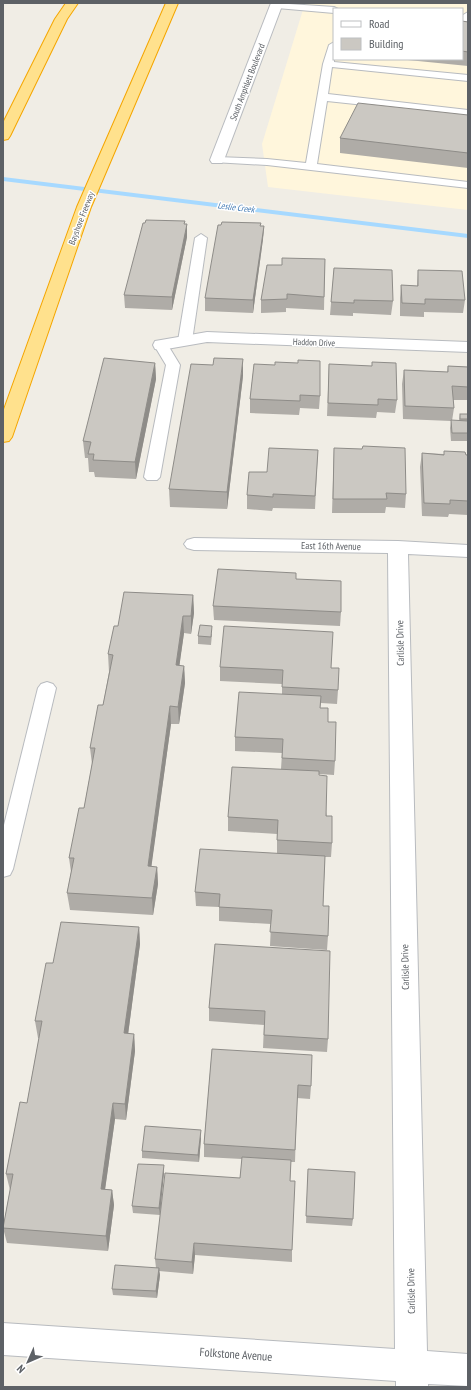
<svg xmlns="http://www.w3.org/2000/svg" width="471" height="1390" viewBox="0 0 471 1390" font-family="'PT Sans Narrow',sans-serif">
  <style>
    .commercial { fill: #fff6dc; fill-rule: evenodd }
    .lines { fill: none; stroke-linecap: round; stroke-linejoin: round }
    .stream { fill: #a6d9ff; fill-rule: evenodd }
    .service-casing { stroke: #b8bbbf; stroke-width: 2 }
    .minor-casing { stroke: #b8bbbf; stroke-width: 2 }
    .motorway-casing { stroke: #f5a600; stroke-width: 2 }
    .service { fill: #fff; fill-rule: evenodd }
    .minor { fill: #fff; fill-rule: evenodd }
    .motorway { fill: #ffe18d; fill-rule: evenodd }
    .wall { fill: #afaca7 }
    .shaded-wall { fill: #8e8c88 }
    .building { fill: #cbc8c2; stroke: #8e8c88 }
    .labels { text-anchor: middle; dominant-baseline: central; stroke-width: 3; stroke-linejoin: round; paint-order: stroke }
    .far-street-label { font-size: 9px; fill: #5d6166; stroke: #fff }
    .far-water-label { font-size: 9px; font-style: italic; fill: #4079b4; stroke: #fff }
    .street-label { font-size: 10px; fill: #5d6166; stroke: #fff }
    .near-street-label { font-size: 12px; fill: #5d6166; stroke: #fff }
  </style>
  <rect width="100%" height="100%" fill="#f0ede5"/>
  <path class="commercial" d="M305,3H468V210L268,187L262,144ZM334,9H462V59H334Z"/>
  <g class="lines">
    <polygon class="stream" points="3,177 468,234 468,238 3,181"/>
    <g class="service-casing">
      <g id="service">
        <polygon points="274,3 334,7 338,9 334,9 334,13 277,8 272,5"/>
        <polygon points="468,12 468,25 462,25 463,15"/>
        <polygon points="334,42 334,62 468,75 468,81 332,67 328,94 468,110 468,116 327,101 317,164 468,182 468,188 267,165 213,162 211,160 217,157 267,159 306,163 323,64 329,45"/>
        <polygon points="201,234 207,238 192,341 190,344 180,344 178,341 195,238"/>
        <polygon points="161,341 166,342 180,365 160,477 157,480 147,480 144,477 166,365 154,345 156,342"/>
        <polygon points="47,682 53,684 56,688 13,869 10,875 3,877 3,829 38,688 41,684"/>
      </g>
    </g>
    <g class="minor-casing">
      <g id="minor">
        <polygon points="271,3 283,3 224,160 222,163 212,163 210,160"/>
        <polygon points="207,332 468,342 468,352 207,342 161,350 155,349 153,345 155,341 161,340"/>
        <polygon points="194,538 398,541 468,545 468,557 408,554 427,1351 468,1354 468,1386 428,1384 428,1387 396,1387 396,1381 3,1355 3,1323 395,1349 388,553 194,550 187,548 184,544 187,540"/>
      </g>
    </g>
    <g class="motorway-casing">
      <g id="motorway">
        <polygon points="66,3 78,3 67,19 10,136 8,139 3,140 3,123 55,19"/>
        <polygon points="166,3 178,3 91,207 12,437 9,441 3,442 3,412 77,207"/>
      </g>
    </g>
    <use href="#service" class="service"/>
    <use href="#minor" class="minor"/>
    <use href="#motorway" class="motorway"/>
  </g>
  <g class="wall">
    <polygon points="462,21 468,22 468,66 398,59 462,59"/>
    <polygon points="468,115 468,168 340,153 340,138"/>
    <polygon points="185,224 187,224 187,237 172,310 125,308 124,295"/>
    <polygon points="261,226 264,226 263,239 253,313 205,311 205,298"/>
    <polygon points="325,259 324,310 286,308 286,312 261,313 261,300 282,265"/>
    <polygon points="334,268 393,301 391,315 353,313 353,316 330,315"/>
    <polygon points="418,270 465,300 463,313 424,312 424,317 400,316 400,298 401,285 417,286"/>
    <polygon points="155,363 156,379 136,479 95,477 94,472 89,472 88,458 85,458 83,441"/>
    <polygon points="254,364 320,396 319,409 300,408 299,415 250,413 250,399"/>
    <polygon points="329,364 397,400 395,413 377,412 376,418 327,416"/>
    <polygon points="448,366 468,367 468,400 453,400 454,408 452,421 459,421 460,414 468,414 468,441 451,441 450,428 451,421 403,419 402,384 404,370 447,372"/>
    <polygon points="243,376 227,509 170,507 169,489"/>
    <polygon points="334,448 406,494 405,508 386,507 385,513 332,513"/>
    <polygon points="318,450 315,509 273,508 272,511 247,509 247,495 267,472"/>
    <polygon points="444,451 468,455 468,515 449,514 448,517 422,516 420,467 422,453 444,454"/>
    <polygon points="296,579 341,612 340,626 214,620 213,606"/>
    <polygon points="193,595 194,613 191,634 184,633 179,666 184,666 185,683 179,724 171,724 151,867 157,867 158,884 153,915 70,910 67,893 71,872 69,858 84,808 92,764 90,748 103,705 109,672 108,654"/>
    <polygon points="212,634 211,645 198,644 198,636"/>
    <polygon points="220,667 331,668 338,690 337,704 321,703 320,708 328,722 335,761 334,775 319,774 319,775 332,843 331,857 325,857 323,906 328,936 327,950 270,946 271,924 219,921 219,907 196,906 195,892 277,854 277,834 228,831 228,817 281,769 282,753 235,751 235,737 282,694 282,684 220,681"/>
    <polygon points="139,927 140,944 128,1034 134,1034 135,1051 126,1120 115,1119 105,1189 112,1190 114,1205 108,1251 7,1243 3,1228 10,1190 6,1174 27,1103 39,1038 38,1038 35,1021 53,963"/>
    <polygon points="215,944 328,1039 327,1052 263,1048 264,1025 209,1021 209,1008"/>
    <polygon points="212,1049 311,1086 310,1099 297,1098 295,1162 291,1162 290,1181 292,1250 292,1262 195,1255 193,1274 159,1271 160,1275 157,1298 113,1295 112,1289 156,1268 155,1259 240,1178 242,1159 204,1157 204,1144"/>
    <polygon points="201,1138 199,1162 142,1158 142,1151"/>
    <polygon points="308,1169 353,1219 352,1226 306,1223"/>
    <polygon points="164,1172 160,1215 133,1213 132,1206"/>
  </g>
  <g class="shaded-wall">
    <polygon points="187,224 187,237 172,310 172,297"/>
    <polygon points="264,226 263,239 253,313 253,300"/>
    <polygon points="243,359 243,376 227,509 227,492"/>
    <polygon points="155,363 156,379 136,479 135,462"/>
    <polygon points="193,595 194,613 191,634 191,616"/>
    <polygon points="183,616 184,633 177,683 176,665"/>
    <polygon points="184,666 185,683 179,724 178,707"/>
    <polygon points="170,706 171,724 149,884 148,866"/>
    <polygon points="157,867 158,884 153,915 152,898"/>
    <polygon points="139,927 140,944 126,1050 124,1033"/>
    <polygon points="134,1034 135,1051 126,1120 125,1104"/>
    <polygon points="113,1103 115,1119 103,1204 101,1189"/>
    <polygon points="201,1130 201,1138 199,1162 198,1155"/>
    <polygon points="164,1165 164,1172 160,1215 159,1208"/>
    <polygon points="112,1190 114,1205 108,1251 106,1236"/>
    <polygon points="194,1243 195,1255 193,1274 192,1262"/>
    <polygon points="159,1268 160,1275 157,1298 156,1291"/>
  </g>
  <g class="building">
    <polygon points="462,21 468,22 468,52 462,51"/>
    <polygon points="358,103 468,115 468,153 340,138"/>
    <polygon points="146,220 185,221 184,224 187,224 172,297 124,295 143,223 145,223"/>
    <polygon points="222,222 261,223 260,226 264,226 253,300 205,298 218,225 221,225"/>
    <polygon points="282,258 325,259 324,297 287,294 287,299 261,300 267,265 282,265"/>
    <polygon points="334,268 392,270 393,301 354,300 354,303 331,302"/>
    <polygon points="418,270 462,271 465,300 425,299 425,304 402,303 401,285 418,286"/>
    <polygon points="104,358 155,363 135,462 93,460 94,454 88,454 91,442 83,441"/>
    <polygon points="214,358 243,359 227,492 169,489 191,364 213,365"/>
    <polygon points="298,360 320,361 320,396 300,395 300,401 250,399 254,364 275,365 275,362 298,363"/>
    <polygon points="372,362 396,363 397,400 378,399 378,405 328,403 329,364 372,366"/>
    <polygon points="448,366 468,367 468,387 452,386 454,408 405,406 404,370 448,372"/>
    <rect x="460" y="414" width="8" height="5"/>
    <polygon points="451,420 468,421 468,433 452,433"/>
    <polygon points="363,446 405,448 406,494 386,493 387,499 333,499 334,448 362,449"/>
    <polygon points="269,448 318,450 315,496 273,494 273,497 247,495 249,472 267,472"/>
    <polygon points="444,451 465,452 466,455 468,455 468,501 450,500 450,504 424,503 422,453 444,455"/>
    <polygon points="218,569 296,573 296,579 341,581 341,612 213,606"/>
    <polygon points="124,592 193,595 191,616 183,616 176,665 184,666 178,707 170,706 148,866 157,867 152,898 67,893 74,858 69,858 79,808 84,808 95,748 90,748 98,705 103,705 113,655 108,654 114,626 118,626"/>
    <polygon points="200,625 212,626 211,637 198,636"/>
    <polygon points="224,626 333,632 331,668 339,668 338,690 282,687 283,670 220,667"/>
    <polygon points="239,692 321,696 320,708 328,708 328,722 336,722 335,761 282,758 283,739 235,737"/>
    <polygon points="232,767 319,771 319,775 327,776 326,816 332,816 332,843 277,840 278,820 228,817"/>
    <polygon points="200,849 325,856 323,906 329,906 328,936 270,932 272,910 219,907 220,894 195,892"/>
    <polygon points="61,922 139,927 124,1033 134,1034 125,1104 113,1103 101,1189 112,1190 106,1236 3,1228 13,1174 6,1174 20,1102 27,1103 42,1021 35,1021 46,963 53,963"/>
    <polygon points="215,944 330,951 328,1039 264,1035 265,1011 209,1008"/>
    <polygon points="212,1049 312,1055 311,1086 298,1085 295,1150 204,1144"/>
    <polygon points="145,1126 201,1130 198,1155 142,1151"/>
    <polygon points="242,1157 291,1160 290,1181 295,1181 292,1250 194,1243 192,1262 155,1259 165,1173 240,1178"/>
    <polygon points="138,1164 164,1165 159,1208 132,1206"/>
    <polygon points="308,1169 355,1172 353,1219 306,1216"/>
    <polygon points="115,1265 159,1268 156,1291 112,1289"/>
  </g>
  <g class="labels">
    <g class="far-street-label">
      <text transform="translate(247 82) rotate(-69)">South Amphlett Boulevard</text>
      <text transform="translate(81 218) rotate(-69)">Bayshore Freeway</text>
      <text transform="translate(314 342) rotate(2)">Haddon Drive</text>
    </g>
    <g class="far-water-label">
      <text transform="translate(236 207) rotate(7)">Leslie Creek</text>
    </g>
    <g class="street-label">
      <text transform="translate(331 546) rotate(1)">East 16th Avenue</text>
      <text transform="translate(400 643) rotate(-91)">Carlisle Drive</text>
      <text transform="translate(405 967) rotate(-91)">Carlisle Drive</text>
      <text transform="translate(411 1291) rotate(-91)">Carlisle Drive</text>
    </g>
    <g class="near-street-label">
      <text transform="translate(236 1354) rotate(4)">Folkstone Avenue</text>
    </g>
  </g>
  <rect width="471" height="1390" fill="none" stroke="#5d6166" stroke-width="8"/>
  <rect x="333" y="8" width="130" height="52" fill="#ffffff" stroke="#bec0c2"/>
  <rect x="341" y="21" width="20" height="6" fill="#ffffff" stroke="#bec0c2"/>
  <text x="369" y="28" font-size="12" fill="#5d6166">Road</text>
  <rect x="341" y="38" width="20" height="12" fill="#cbc8c2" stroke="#bec0c2"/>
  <text x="369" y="48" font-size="12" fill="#5d6166">Building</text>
  <g transform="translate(28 1362) rotate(225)" stroke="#ffffff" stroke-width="3" paint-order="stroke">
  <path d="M0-3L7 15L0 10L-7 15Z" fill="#5d6166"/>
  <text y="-6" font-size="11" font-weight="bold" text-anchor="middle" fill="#5d6166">N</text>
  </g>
</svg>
